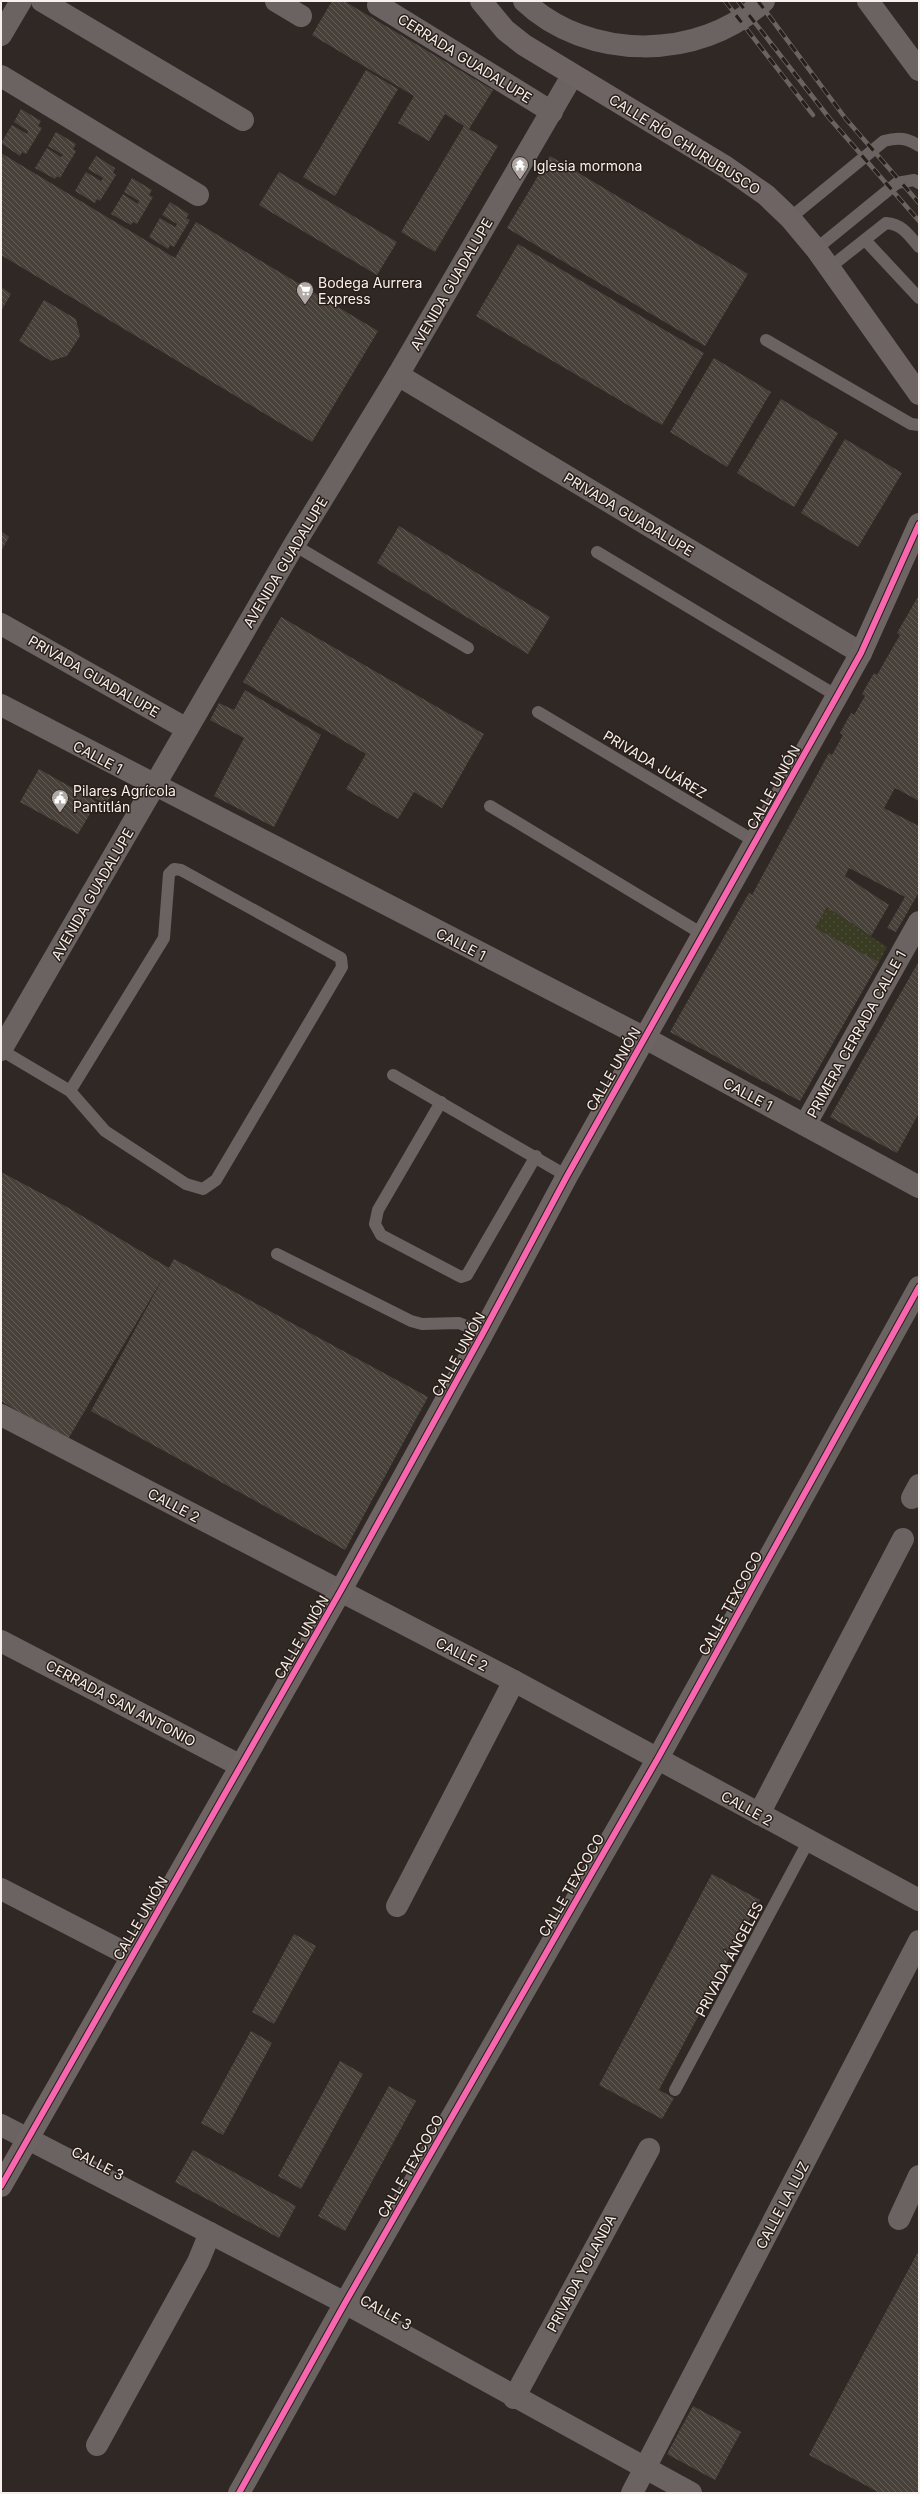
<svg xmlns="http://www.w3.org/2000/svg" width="920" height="2494" viewBox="0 0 920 2494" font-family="Inter,sans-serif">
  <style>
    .green { fill: url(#green-dots) }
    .building { fill: url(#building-back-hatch) }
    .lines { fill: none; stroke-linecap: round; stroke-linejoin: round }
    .lane { stroke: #6a6361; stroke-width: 12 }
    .street { stroke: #6a6361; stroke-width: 22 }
    .secondary { stroke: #6d6463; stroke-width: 22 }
    .primary { stroke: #6b6361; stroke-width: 22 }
    .rail-casing { stroke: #6a6461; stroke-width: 4.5 }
    .rail { stroke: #291e18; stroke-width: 3; stroke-dasharray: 9; stroke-linecap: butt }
    .cycleway-casing { stroke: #291e18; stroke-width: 8 }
    .cycleway { stroke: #f766af; stroke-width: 6 }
    .labels { text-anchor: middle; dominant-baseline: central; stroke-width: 3; stroke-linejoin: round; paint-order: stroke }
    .street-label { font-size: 14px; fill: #f7efeb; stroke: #291e18 }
    .poi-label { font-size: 14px; fill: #f7efeb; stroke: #291e18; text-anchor: start }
  </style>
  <defs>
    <pattern id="green-dots" width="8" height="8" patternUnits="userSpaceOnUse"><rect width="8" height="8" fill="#393b23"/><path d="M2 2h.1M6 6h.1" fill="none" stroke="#4d4e38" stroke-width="1.8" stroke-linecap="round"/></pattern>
    <pattern id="building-back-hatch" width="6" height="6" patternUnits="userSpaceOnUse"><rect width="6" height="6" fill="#48413a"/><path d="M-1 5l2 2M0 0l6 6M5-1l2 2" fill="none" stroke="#635d57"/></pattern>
  </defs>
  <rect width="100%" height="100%" fill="#2f2825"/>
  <polygon class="green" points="827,907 887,947 879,962 815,928"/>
  <g class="building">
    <polygon points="332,1 344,1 493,90 469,129 498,146 435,252 401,232 464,126 445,114 429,141 398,123 414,96 312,35"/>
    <polygon points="366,70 398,89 335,196 303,177"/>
    <polygon points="21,109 41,121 38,126 42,128 26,154 22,152 20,156 1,143 12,125 27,134 28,131 14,122"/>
    <polygon points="56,132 76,144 73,149 76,151 60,178 57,176 55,179 35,168 47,148 61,157 63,155 48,146"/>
    <polygon points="1,153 175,258 196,222 378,331 312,442 1,255"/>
    <polygon points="96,156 115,168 113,173 116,175 100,201 97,199 95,203 75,191 86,172 101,181 103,178 88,169"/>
    <polygon points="550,156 748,274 705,346 507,228"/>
    <polygon points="279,172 397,242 377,275 259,205"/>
    <polygon points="132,178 152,190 149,195 153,197 137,224 133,222 131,225 111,214 123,194 138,204 139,201 124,192"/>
    <polygon points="170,202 189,214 186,218 190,220 174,247 170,245 168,249 149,237 160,218 175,227 177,224 162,215"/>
    <polygon points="518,244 704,353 662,425 476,316"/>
    <polygon points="1,287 11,294 1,311"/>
    <polygon points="44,300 76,319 80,336 67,356 51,361 19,341"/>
    <polygon points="714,358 771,392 727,467 670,432"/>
    <polygon points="781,399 838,433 794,507 737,473"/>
    <polygon points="845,439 902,473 858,547 801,513"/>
    <polygon points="399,526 550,617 528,654 377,563"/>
    <polygon points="1,531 9,537 1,551"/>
    <polygon points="919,595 919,801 895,788 884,808 919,826 919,892 896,932 887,928 905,897 849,868 845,876 889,905 871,936 827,907 815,928 879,962 800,1101 670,1032 749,893 752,895 829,753 832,755 843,735 840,733 851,713 854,715 865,696 862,694 874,673 877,675 900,635 897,633"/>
    <polygon points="281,617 484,734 442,808 414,792 398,819 346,789 366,754 243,682"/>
    <polygon points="245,690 321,735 274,827 214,796 244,738 210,720 219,703 234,710"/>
    <polygon points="39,769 97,802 78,834 20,802"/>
    <polygon points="101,788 112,794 106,804 95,798"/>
    <polygon points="919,961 919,1113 897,1153 830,1117"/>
    <polygon points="1,1172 67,1207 169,1268 174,1259 428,1397 345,1550 91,1411 164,1276 67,1441 1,1401"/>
    <polygon points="712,1874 760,1900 659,2090 674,2098 662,2119 599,2085"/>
    <polygon points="294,1934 316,1946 274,2024 252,2012"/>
    <polygon points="251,2031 272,2043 223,2135 201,2123"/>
    <polygon points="340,2061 363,2074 301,2189 278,2176"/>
    <polygon points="389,2086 416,2101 345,2231 318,2216"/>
    <polygon points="193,2150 296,2206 279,2238 175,2182"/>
    <polygon points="918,2252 919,2493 880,2493 809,2455"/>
    <polygon points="693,2406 741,2432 715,2480 667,2454"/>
  </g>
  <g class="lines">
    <g class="lane">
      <path d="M790,218L884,141C898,137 908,138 919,146"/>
      <polyline points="865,240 919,298"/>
      <polyline points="816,249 897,183 914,180 919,183"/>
      <path d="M829,268L886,223C902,224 909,235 919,247"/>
      <polyline points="766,340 911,424 919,425"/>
      <polyline points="294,545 468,648"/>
      <polyline points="597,552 837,696"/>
      <polyline points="538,712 756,842"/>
      <polyline points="490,806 704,935"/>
      <polyline points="1,1050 70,1091 105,1131 186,1184 203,1189 216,1180 342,967 341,958 181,870 174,869 169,874 164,938 70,1091"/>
      <polyline points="393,1075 567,1176"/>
      <polyline points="441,1102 378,1210 375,1224 381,1235 461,1277 467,1275 536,1156"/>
      <polyline points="277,1254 411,1321 422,1324 459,1323 483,1333"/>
      <polyline points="675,2090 808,1842"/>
    </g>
    <g class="street">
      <polyline points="42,1 243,120"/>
      <polyline points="276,1 301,16"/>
      <polyline points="378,5 552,112"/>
      <polyline points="1,76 198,195"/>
      <polyline points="398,375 861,653"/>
      <polyline points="1,624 187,729"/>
      <polyline points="1,705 645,1038 919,1187"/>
      <polyline points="1,1050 294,545 398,375 572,76"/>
      <polyline points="805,1125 919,922"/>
      <polyline points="1,1415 514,1681 919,1900"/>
      <polyline points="912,1498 919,1485"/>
      <polyline points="1,1641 241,1766"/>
      <polyline points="759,1814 903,1539"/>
      <polyline points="1,1889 131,1956"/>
      <polyline points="397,1906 514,1681"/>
      <polyline points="1,2125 345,2303 691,2493"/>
      <polyline points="899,2219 919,2176"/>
      <polyline points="514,2398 649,2149"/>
      <polyline points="97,2445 198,2262 210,2233"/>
      <polyline points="239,2493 345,2303 658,1758 919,1287"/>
      <polyline points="632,2493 919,1941"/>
    </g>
    <g class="secondary">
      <polyline points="481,1 505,30 524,45 726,167 766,195 790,218 816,249 919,394"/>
      <polyline points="1,2186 340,1592 483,1333 567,1176 837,696 861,653 919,524"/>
    </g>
    <g class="primary">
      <path d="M524,1C587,61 700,62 764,1"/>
      <polyline points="868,1 919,70"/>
      <polyline points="1,35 21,1"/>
    </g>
    <g class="rail-casing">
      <g id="rail">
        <polyline points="725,1 813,115"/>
        <polyline points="738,1 830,119 919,221"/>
        <polyline points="758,1 846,119 919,203"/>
      </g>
    </g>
    <use href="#rail" class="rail"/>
    <g class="cycleway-casing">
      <g id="cycleway">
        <polyline points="1,2186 340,1592 483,1333 567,1176 837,696 861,653 919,524"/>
        <polyline points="239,2493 345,2303 658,1758 919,1287"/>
      </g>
    </g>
    <use href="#cycleway" class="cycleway"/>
  </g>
  <defs>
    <g id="temple-pin" transform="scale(0.9)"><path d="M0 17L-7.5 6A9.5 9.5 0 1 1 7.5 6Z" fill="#b1a9a6" stroke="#291e18"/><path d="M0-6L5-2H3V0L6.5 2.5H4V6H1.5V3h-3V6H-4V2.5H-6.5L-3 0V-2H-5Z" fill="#fff"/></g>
    <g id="supermarket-pin" transform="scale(0.9)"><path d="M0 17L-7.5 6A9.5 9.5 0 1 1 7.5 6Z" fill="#b1a9a6" stroke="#291e18"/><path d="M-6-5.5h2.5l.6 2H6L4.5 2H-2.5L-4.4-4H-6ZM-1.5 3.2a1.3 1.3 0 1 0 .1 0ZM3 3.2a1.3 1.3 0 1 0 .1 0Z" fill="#fff"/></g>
    <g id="civic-pin" transform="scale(0.9)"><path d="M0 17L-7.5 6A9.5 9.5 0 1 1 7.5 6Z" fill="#b1a9a6" stroke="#291e18"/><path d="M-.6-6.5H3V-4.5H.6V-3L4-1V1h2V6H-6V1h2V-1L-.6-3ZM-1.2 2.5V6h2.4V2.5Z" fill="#fff"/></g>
  </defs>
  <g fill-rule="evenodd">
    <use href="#temple-pin" x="520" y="165"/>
    <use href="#supermarket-pin" x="305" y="290"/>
    <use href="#civic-pin" x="60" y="798"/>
  </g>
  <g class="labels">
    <g class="street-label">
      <text transform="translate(465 58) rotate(32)">CERRADA GUADALUPE</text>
      <text transform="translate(685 144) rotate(32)">CALLE RÍO CHURUBUSCO</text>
      <text transform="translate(451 284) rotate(-60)">AVENIDA GUADALUPE</text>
      <text transform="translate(629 514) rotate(31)">PRIVADA GUADALUPE</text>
      <text transform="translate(285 562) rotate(-59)">AVENIDA GUADALUPE</text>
      <text transform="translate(94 676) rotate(30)">PRIVADA GUADALUPE</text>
      <text transform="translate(98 757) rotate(28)">CALLE 1</text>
      <text transform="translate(655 764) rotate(31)">PRIVADA JUÁREZ</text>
      <text transform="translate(773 787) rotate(-61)">CALLE UNIÓN</text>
      <text transform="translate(92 894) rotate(-60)">AVENIDA GUADALUPE</text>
      <text transform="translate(461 944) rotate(27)">CALLE 1</text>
      <text transform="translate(856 1034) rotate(-61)">PRIMERA CERRADA CALLE 1</text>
      <text transform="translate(613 1069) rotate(-60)">CALLE UNIÓN</text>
      <text transform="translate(748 1094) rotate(28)">CALLE 1</text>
      <text transform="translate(458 1354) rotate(-61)">CALLE UNIÓN</text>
      <text transform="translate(174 1505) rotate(28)">CALLE 2</text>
      <text transform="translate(730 1603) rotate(-61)">CALLE TEXCOCO</text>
      <text transform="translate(301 1637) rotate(-60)">CALLE UNIÓN</text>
      <text transform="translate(462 1654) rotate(27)">CALLE 2</text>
      <text transform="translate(121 1703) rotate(28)">CERRADA SAN ANTONIO</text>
      <text transform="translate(747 1808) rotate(29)">CALLE 2</text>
      <text transform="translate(571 1885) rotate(-60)">CALLE TEXCOCO</text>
      <text transform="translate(140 1918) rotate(-60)">CALLE UNIÓN</text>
      <text transform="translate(729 1959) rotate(-62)">PRIVADA ÁNGELES</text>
      <text transform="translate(98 2163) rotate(27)">CALLE 3</text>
      <text transform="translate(410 2166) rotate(-60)">CALLE TEXCOCO</text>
      <text transform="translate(782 2205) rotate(-62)">CALLE LA LUZ</text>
      <text transform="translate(581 2273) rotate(-62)">PRIVADA YOLANDA</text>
      <text transform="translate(386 2312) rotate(29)">CALLE 3</text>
    </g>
    <g class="poi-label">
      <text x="533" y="165">Iglesia mormona</text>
      <text x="318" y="282">Bodega Aurrera<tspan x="318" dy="16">Express</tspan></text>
      <text x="73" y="790">Pilares Agrícola<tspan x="73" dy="16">Pantitlán</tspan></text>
    </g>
  </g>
  <rect width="920" height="2494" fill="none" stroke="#f7efeb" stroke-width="4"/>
</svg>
